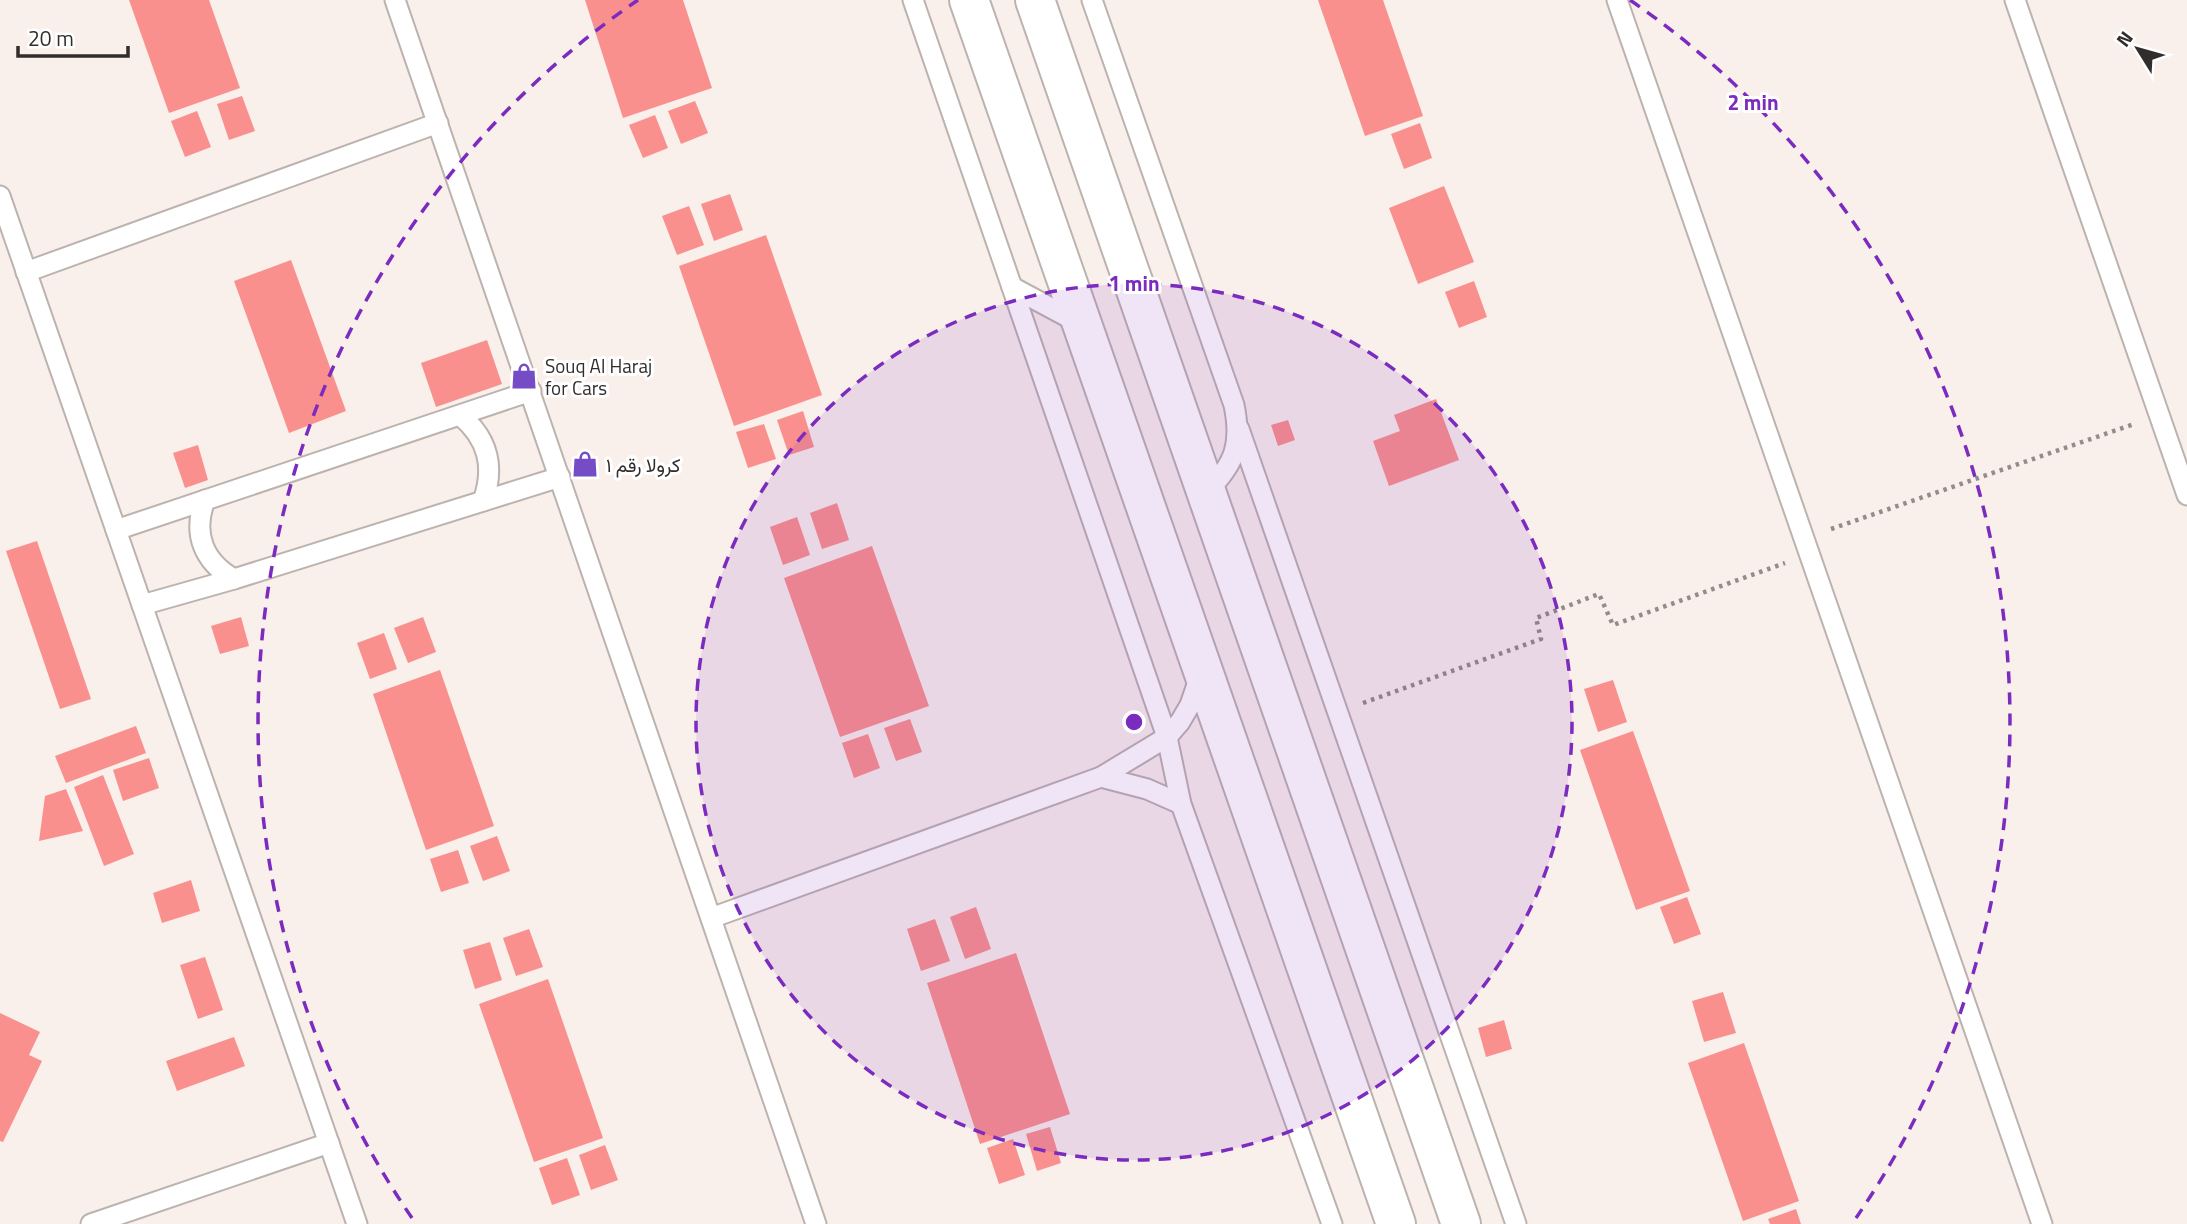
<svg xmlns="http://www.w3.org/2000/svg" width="2187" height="1224" viewBox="0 0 2187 1224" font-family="'Titillium Web',Vazirmatn,sans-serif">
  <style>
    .building { fill: #fa908d }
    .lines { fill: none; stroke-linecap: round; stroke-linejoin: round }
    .service-casing { stroke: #bcb3af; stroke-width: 23 }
    .minor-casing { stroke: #bcb3af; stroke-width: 42 }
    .path { stroke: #938c89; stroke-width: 4.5; stroke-dasharray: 3.5 5; stroke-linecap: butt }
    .service { stroke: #fff; stroke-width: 19 }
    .minor { stroke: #fff; stroke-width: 38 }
    .ring { fill: none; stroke: #7b2cbf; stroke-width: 3.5; stroke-dasharray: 12 9 }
    .labels { text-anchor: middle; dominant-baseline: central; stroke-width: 6; stroke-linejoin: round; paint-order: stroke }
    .poi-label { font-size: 19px; fill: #312d2c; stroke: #fff; text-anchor: start }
    .centre { fill: #7b2cbf; stroke: #fff; stroke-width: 3.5 }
    .ring-label { font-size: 21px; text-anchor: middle; font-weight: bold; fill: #7b2cbf; stroke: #fff; stroke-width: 6; stroke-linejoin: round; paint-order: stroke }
  </style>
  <rect width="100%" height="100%" fill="#f9efeb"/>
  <g class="building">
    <polygon points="129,0 209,0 240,88 169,113"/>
    <polygon points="585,0 683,0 712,88 623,118"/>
    <polygon points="1318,0 1383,0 1423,116 1365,136"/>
    <polygon points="242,96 255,131 229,140 217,104"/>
    <polygon points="695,101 708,133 681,144 668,111"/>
    <polygon points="197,111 211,147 185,157 171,121"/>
    <polygon points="655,115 668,148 643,158 629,125"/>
    <polygon points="1420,123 1432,158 1404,169 1391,134"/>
    <polygon points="1444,186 1474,262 1418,284 1389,208"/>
    <polygon points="730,194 743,230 714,241 701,204"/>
    <polygon points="689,206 704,245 677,255 662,216"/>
    <polygon points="766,235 822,395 734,426 679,266"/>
    <polygon points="291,260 346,411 289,433 234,281"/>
    <polygon points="1474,281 1487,317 1459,328 1445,292"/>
    <polygon points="487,340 502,384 436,407 421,363"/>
    <polygon points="1436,399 1459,460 1389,486 1373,441 1400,431 1394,415"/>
    <polygon points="803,411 814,447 789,455 777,420"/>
    <polygon points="1288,420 1295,440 1278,446 1271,425"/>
    <polygon points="764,424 776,459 748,468 736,432"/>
    <polygon points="198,445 208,480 185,488 173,453"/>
    <polygon points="837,503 849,540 822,549 810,513"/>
    <polygon points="797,517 810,555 783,565 770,527"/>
    <polygon points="37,541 91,699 60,709 6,551"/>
    <polygon points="872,546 929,706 840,737 784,578"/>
    <polygon points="241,617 249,646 220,654 211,626"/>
    <polygon points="423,617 436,652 408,663 394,628"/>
    <polygon points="384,633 397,669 370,679 357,643"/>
    <polygon points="440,670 494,826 426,850 373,694"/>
    <polygon points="1613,680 1627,722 1598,732 1584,689"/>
    <polygon points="910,719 922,752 896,761 884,728"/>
    <polygon points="136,726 146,753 66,783 55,756"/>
    <polygon points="1633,731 1690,891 1636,910 1580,750"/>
    <polygon points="868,734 880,768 854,778 842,743"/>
    <polygon points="149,758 159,788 123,801 113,770"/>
    <polygon points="103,775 134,854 104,866 74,787"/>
    <polygon points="66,789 83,831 39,841 45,796"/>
    <polygon points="497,836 510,871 483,881 470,846"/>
    <polygon points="458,850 469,883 441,892 430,859"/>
    <polygon points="191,880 200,911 162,923 153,893"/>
    <polygon points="1687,897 1701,934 1674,944 1660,907"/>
    <polygon points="976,907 991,949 965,959 950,917"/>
    <polygon points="935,919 950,961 921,971 907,929"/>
    <polygon points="529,929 543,967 516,976 503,938"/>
    <polygon points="490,942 502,980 475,989 463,950"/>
    <polygon points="1016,953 1070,1114 980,1144 927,983"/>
    <polygon points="205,957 223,1010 198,1019 180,965"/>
    <polygon points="548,979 603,1138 534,1162 479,1004"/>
    <polygon points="1723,992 1736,1033 1704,1042 1692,1001"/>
    <polygon points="0,1013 40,1032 29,1055 42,1061 3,1142 0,1141"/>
    <polygon points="1504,1020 1512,1049 1486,1057 1478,1028"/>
    <polygon points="234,1037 245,1066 177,1091 166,1061"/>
    <polygon points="1744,1043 1799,1201 1743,1221 1688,1063"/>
    <polygon points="1050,1127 1061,1163 1037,1171 1026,1134"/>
    <polygon points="1013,1139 1025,1175 999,1184 987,1148"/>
    <polygon points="605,1145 618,1180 591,1190 579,1155"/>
    <polygon points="567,1158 580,1195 552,1205 539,1168"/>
    <polygon points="1796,1209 1801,1224 1770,1224 1768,1219"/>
  </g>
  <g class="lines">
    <g class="service-casing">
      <g id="service">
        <polyline points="395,0 816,1224"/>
        <polyline points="913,0 1167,737 1181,804 1332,1224"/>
        <path d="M1092,0L1234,405C1242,444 1235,464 1207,491"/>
        <polyline points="1617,0 2042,1224"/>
        <polyline points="2015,0 2187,495"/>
        <polyline points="0,196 357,1224"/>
        <polyline points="26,272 438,123"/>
        <polyline points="1012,287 1079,323"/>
        <path d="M461,416C488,439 495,467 483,501"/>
        <polyline points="1239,429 1516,1224"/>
        <path d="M205,500C192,534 204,562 234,579"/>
        <polyline points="116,530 531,391"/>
        <polyline points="142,605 234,579 560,477"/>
        <polyline points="1101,777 1147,789 1181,804"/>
        <polyline points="711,918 1101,777 1167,737 1180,722 1190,705 1200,676"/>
        <polyline points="91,1224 329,1143"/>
      </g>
    </g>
    <g class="minor-casing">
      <g id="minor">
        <polyline points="969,0 1396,1224"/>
        <polyline points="1035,0 1461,1224"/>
      </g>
    </g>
    <g class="path">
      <polyline points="1831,529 2134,424"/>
      <polyline points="1363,703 1541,639 1536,618 1599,594 1613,625 1785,563"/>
    </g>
    <use href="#service" class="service"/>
    <use href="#minor" class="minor"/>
  </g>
  <circle cx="1134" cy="722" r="438" fill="#7b2cbf" fill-opacity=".12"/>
  <g class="ring">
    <circle cx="1134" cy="722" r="438"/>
    <path d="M412 1218A876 876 0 0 1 638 0M1630 0A876 876 0 0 1 1856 1218"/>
  </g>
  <defs>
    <g id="shop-bare" transform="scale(2.1)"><path d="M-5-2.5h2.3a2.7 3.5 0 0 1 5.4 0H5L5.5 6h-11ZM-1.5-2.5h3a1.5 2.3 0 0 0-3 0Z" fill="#754cc5" stroke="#fff" stroke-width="2.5" paint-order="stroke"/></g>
  </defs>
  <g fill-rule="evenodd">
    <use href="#shop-bare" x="524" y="376"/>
    <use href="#shop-bare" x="585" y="464"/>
  </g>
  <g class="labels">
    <g class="poi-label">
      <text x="545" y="365">Souq Al Haraj<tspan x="545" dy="22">for Cars</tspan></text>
      <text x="606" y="464">كرولا رقم ١</text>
    </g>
  </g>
  <circle cx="1134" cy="722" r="10" class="centre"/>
  <g class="ring-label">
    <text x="1753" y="110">2 min</text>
    <text x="1134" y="291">1 min</text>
  </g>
  <g transform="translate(2138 49) rotate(307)" stroke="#ffffff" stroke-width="5" paint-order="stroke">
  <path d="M0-5L12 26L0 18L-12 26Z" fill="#312d2c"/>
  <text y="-10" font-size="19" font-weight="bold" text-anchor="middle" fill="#312d2c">N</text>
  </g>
  <path d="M18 46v10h110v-10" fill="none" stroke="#312d2c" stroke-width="3.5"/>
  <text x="28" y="46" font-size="21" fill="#312d2c" stroke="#ffffff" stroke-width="5" paint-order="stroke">20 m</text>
</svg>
